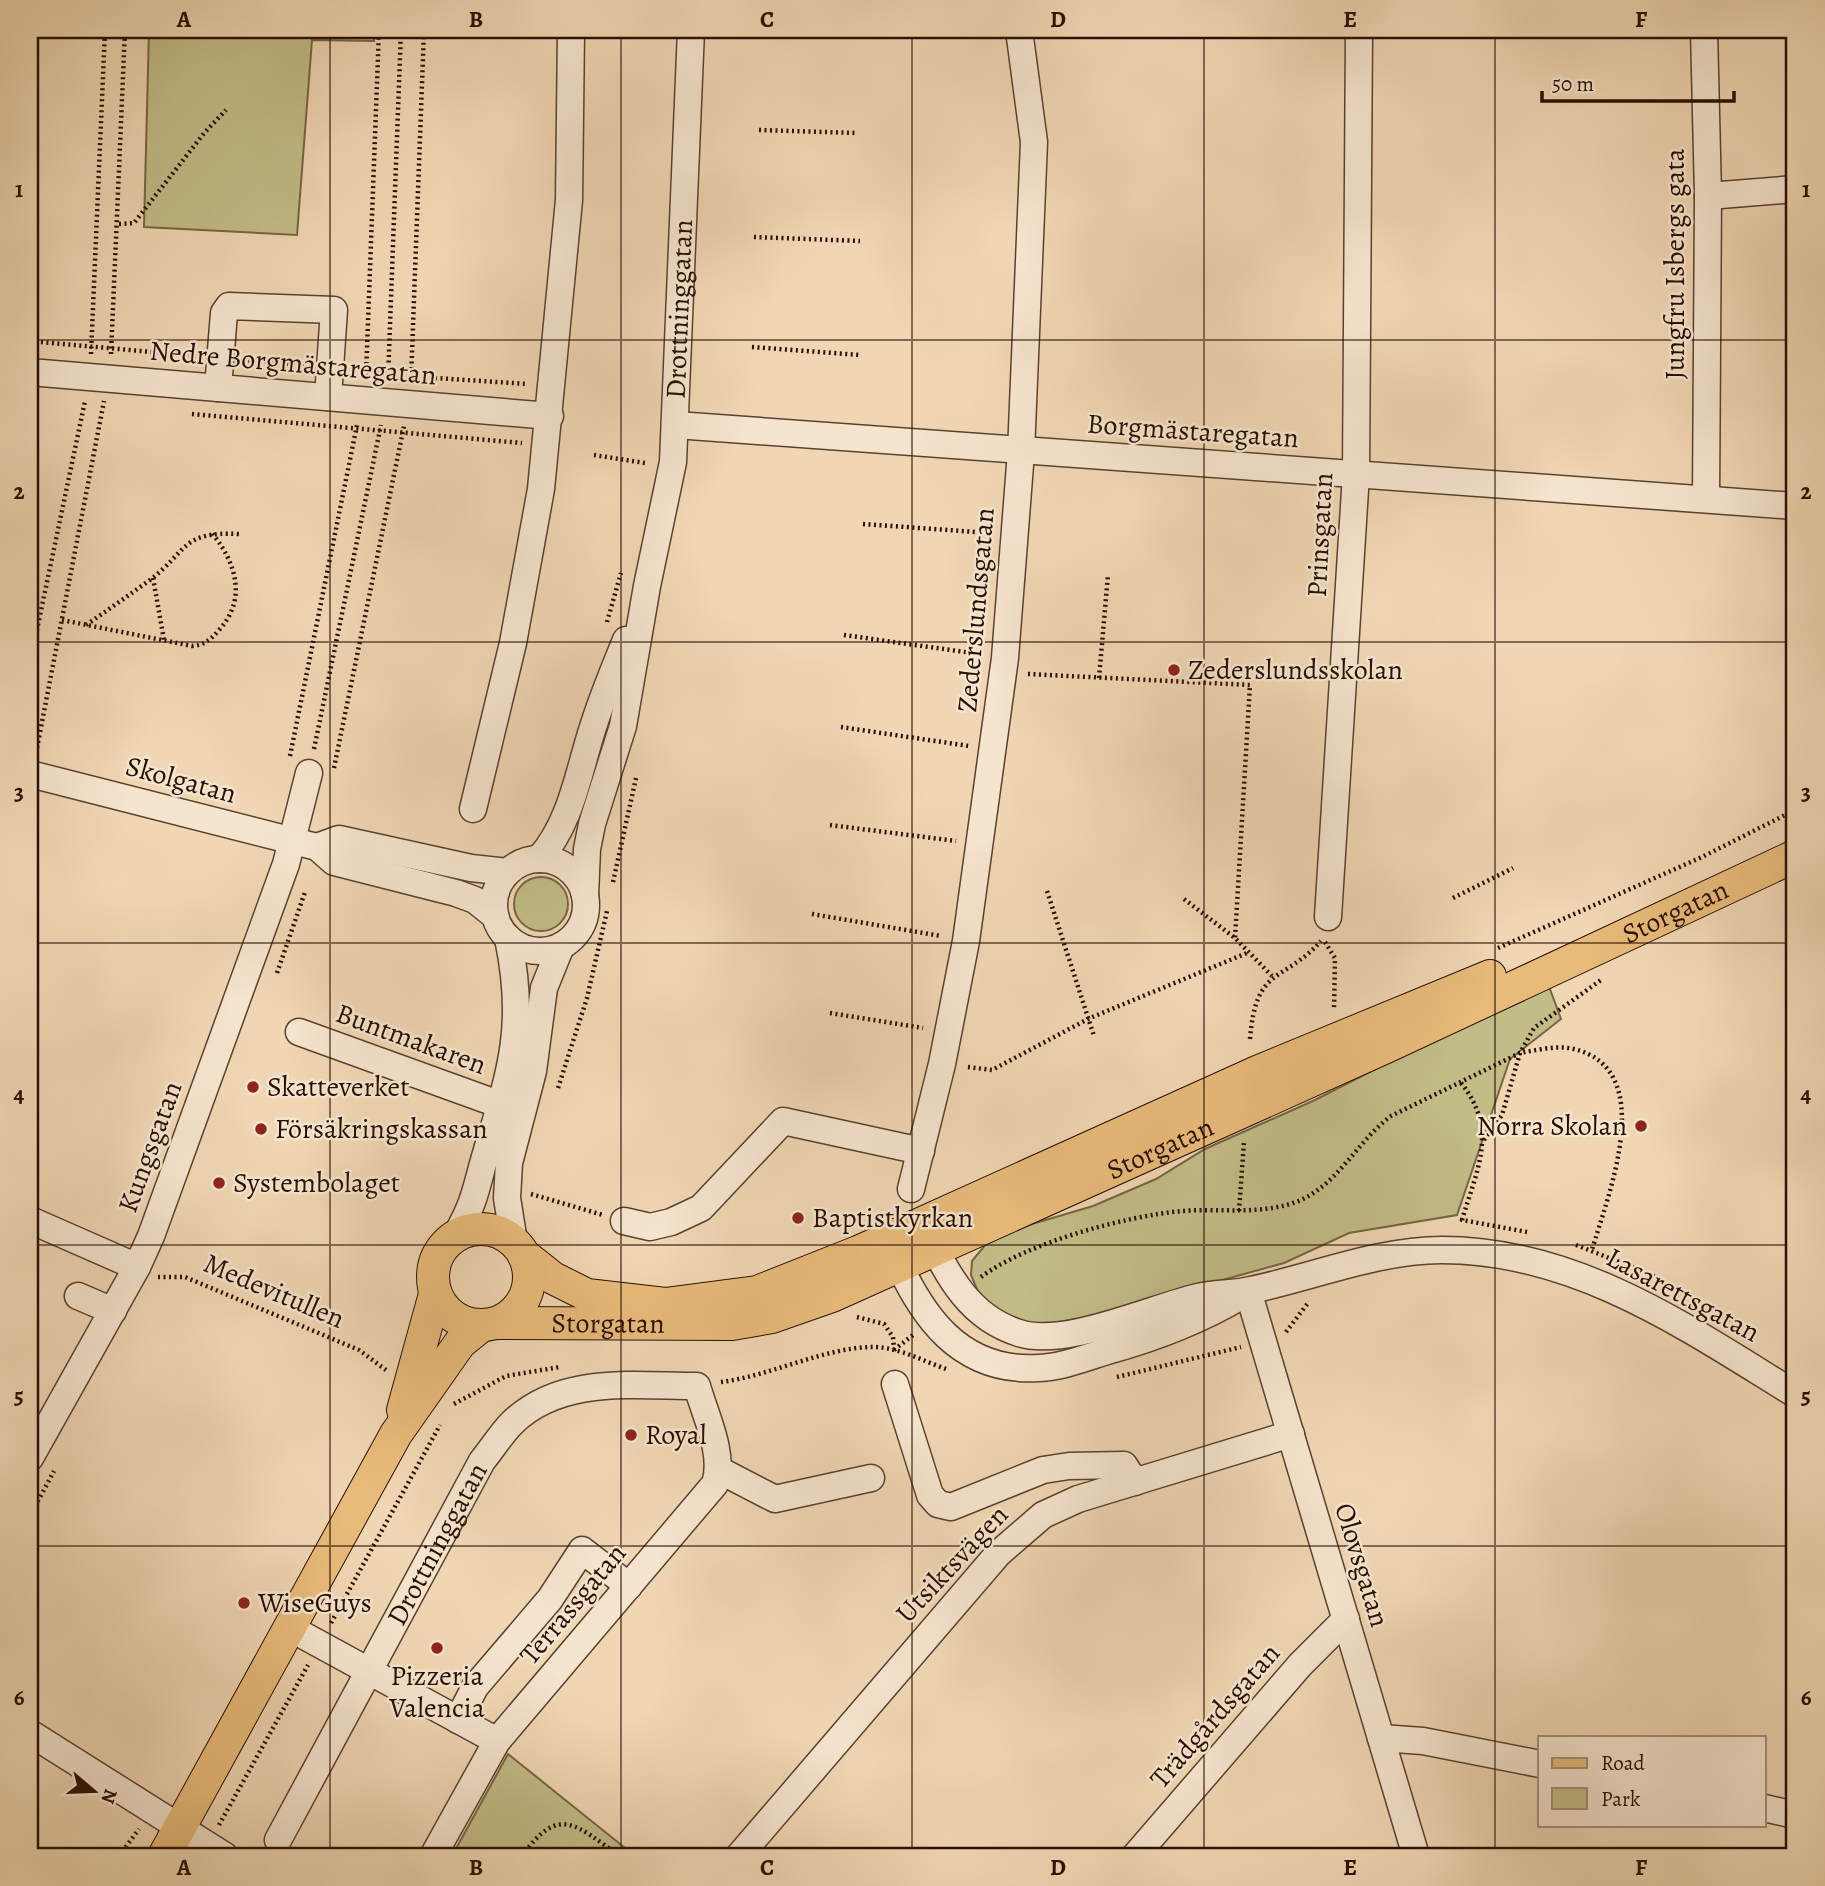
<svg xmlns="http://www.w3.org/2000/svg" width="1825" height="1886" viewBox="0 0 1825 1886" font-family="Alegreya,serif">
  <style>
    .green { fill: #c2bc87; stroke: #756644; stroke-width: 2 }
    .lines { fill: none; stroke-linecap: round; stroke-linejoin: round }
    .minor-casing { stroke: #5a412e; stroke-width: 29 }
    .major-casing { stroke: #280f01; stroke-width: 34 }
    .path { stroke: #280f01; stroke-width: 4.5; stroke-dasharray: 2 3.5; stroke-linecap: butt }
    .minor { stroke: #f5e4ce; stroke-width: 26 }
    .major { stroke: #e8bb7a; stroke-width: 32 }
    .grid { fill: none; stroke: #280f01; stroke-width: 2; stroke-opacity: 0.55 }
    .poi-dot { fill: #8f2418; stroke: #f5e4ce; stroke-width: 2.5 }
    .labels { text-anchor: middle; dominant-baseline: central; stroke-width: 5; stroke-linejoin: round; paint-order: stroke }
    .street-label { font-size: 28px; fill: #280f01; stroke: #f5e4ce }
    .poi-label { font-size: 28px; fill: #280f01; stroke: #f5e4ce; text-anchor: start }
    .neatline { fill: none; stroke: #280f01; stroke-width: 2.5 }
    .grid-label { font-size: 23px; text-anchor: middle; font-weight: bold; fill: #280f01 }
  </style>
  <rect width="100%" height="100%" fill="#f0d6b3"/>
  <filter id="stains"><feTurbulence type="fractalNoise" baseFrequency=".00286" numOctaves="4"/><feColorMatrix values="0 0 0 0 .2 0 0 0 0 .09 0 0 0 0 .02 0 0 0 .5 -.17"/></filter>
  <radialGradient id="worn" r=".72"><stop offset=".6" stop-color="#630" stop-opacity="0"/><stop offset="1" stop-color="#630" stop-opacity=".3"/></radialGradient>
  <g class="green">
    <polygon points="149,30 375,30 374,41 312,40 297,235 144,227"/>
    <circle cx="541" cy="904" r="27"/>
    <polygon points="1547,981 1561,1019 1510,1059 1457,1215 1349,1233 1284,1263 1092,1316 1043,1325 1026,1323 991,1308 979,1294 971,1275 972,1261 986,1244 1022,1227 1093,1206 1156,1179 1205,1149 1315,1100"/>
    <polygon points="508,1754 635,1856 452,1856"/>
  </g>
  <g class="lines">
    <g class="minor-casing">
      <g id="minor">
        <polyline points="1704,30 1708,196 1706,499"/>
        <polyline points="1708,196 1795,189"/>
        <polyline points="30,372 550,416"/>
        <polyline points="218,388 224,313 229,306 334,310 328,397"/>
        <polyline points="676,425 1795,506"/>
        <polyline points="30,774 317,847 334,862 456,893 475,900 495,916"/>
        <polyline points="473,809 513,643 541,489 569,200 571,30"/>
        <polyline points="317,847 339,839 471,868 508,872"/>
        <path d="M539,859C573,821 579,767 595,721C604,693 615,667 626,640"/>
        <circle cx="540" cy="905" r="46"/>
        <path id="s1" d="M585,896L587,849L592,824L623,726L647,586L673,462L691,30"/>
        <polyline points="1328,917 1356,474 1359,30"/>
        <polyline points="299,1032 501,1105"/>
        <polyline points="911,1189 942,1064 966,941 1005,658 1021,452 1034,142 1019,30"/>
        <polyline points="30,1220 137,1267"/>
        <polyline points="624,1221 650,1227 671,1222 701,1208 783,1121 921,1151"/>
        <path d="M926,1231C948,1275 968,1317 1019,1333C1064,1348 1151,1308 1198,1297C1215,1293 1234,1294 1251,1290C1313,1277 1378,1250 1442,1250C1576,1250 1686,1327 1795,1394"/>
        <path d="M456,1235C476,1201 476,1186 487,1150C512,1068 526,1024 508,938"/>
        <polyline points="514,1242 507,1198 509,1163 533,1071 544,988 561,946"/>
        <path d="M892,1249C920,1315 959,1373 1039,1368C1062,1367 1085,1358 1107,1351C1154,1338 1199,1321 1241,1296"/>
        <polyline points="1248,1291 1416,1856"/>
        <polyline points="78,1296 113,1311"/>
        <polyline points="895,1384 930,1495 938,1504 951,1507 1043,1470 1069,1466 1124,1465 1135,1482"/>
        <polyline points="30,1458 137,1267 151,1236 286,864 309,773"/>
        <polyline points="719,1470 775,1499 871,1478"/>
        <polyline points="290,1628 497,1741"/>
        <polyline points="458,1720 475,1687 550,1599 582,1550 629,1586"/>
        <polyline points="30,1733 225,1856"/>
        <polyline points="1381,1738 1423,1741 1540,1764"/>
        <polyline points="1764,1808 1795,1815"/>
        <path id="s2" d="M278,1840L482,1461C492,1449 501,1434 512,1423C561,1375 635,1386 697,1386C705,1415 725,1454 715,1484L497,1741L433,1856"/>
        <polyline points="739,1856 998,1554 1043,1515 1078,1499 1291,1434"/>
        <polyline points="1135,1856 1300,1665 1346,1619"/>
      </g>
    </g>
    <g class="major-casing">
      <g id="major">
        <circle cx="481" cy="1277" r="48"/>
        <polyline points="524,1255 553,1278 587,1295 665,1304 757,1292 858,1252 1257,1072 1490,976"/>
        <path id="s3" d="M498,1323L732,1324L772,1317L832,1296L1386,1047L1795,856"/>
        <polyline points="403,1410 435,1294"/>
        <polyline points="164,1856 396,1434 460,1343 481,1326"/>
      </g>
    </g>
    <g class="path">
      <polyline points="759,130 858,133"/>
      <polyline points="119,224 134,223 205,132 226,110"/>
      <polyline points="754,237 860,241"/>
      <polyline points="30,341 196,356"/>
      <polyline points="752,347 860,355"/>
      <polyline points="91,354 105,30"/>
      <polyline points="111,354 125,30"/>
      <polyline points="243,360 305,365"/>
      <polyline points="355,370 385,374"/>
      <polyline points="366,375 379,30"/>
      <polyline points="435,378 528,384"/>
      <polyline points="388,379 401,30"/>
      <polyline points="411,380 424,30"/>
      <polyline points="192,414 522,443"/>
      <polyline points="594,455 645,463"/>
      <polyline points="863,524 990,533"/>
      <polyline points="153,578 164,640"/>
      <path d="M62,620L192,646C205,645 211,639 220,629C247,598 236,563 212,533"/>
      <polyline points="607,622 621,573"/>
      <path d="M86,625C108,610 129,595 150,580C188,551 181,531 239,534"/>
      <polyline points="844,635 979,654"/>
      <polyline points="30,663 85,401"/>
      <polyline points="1028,674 1250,685 1235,938"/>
      <polyline points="1099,678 1108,575"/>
      <polyline points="841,727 969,746"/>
      <polyline points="37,748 104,401"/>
      <polyline points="314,749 381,425"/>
      <polyline points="290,756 357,425"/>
      <polyline points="334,768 404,426"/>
      <polyline points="830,825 956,841"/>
      <polyline points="613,882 636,778"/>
      <polyline points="1047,891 1094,1036"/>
      <polyline points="1453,898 1513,868"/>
      <polyline points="1184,899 1235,938 1272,976"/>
      <polyline points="812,914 941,936"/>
      <polyline points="1325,942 1335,958 1334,1010"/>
      <polyline points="1498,948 1702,857 1795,810"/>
      <polyline points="277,973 305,892"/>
      <polyline points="830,1013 923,1028"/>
      <path d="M1250,1039C1256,965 1282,984 1321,941"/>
      <polyline points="968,1067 992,1070 1090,1018 1247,953"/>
      <path d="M1461,1083C1499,1130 1477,1169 1462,1220L1527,1232"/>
      <polyline points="558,1088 587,998 607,911"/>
      <path d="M1484,1140L1502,1115L1520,1053C1537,1050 1557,1045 1574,1049C1660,1070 1607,1197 1592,1250"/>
      <polyline points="531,1194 603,1215"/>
      <polyline points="1239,1211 1244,1142"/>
      <polyline points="1576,1245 1650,1274 1727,1318 1732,1325"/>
      <polyline points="158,1277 185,1277 359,1350 386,1370"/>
      <path d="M981,1277C1026,1243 1126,1216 1182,1211C1219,1208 1257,1215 1293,1203C1336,1189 1356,1142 1391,1116L1520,1053L1534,1028L1601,980"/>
      <polyline points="857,1317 884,1324 893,1337 894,1349"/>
      <polyline points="1286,1332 1308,1303"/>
      <polyline points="894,1350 913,1335"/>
      <polyline points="1117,1377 1241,1347"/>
      <path d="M721,1382C770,1376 826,1347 873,1347C898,1347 923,1361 946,1369"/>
      <polyline points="454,1404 506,1376 560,1367"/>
      <polyline points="30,1516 54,1471"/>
      <polyline points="331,1623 440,1425"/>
      <polyline points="219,1825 308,1665"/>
      <polyline points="119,1856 139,1829"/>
      <path d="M522,1856C560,1803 576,1826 620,1856"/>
    </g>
    <use href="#minor" class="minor"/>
    <use href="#major" class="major"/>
  </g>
  <path class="grid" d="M330,30V1856M621,30V1856M912,30V1856M1204,30V1856M1495,30V1856M30,340H1795M30,642H1795M30,943H1795M30,1245H1795M30,1546H1795"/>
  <g class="poi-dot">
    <circle cx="1174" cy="670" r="7"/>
    <circle cx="253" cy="1087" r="7"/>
    <circle cx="1641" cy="1126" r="7"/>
    <circle cx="261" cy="1129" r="7"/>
    <circle cx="219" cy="1183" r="7"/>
    <circle cx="798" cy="1218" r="7"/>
    <circle cx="631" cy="1435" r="7"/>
    <circle cx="244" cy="1603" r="7"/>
    <circle cx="437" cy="1648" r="7"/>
  </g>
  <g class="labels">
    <g class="street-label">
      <text transform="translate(1675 264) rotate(-90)">Jungfru Isbergs gata</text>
      <text stroke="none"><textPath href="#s1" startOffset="597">Drottninggatan</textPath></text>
      <text transform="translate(293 363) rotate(5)">Nedre Borgmästaregatan</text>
      <text transform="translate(1193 431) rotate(4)">Borgmästaregatan</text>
      <text transform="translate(1320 535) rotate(-87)">Prinsgatan</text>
      <text transform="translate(976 610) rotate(-85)">Zederslundsgatan</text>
      <text transform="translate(181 780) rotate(15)">Skolgatan</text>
      <text stroke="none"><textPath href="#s3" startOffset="1265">Storgatan</textPath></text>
      <text transform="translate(411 1039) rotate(20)">Buntmakaren</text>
      <text transform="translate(150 1147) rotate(-70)">Kungsgatan</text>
      <text stroke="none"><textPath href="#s3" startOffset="698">Storgatan</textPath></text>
      <text transform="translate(274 1291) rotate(23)">Medevitullen</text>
      <text transform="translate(1683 1295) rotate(28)">Lasarettsgatan</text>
      <text stroke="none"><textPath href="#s3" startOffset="110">Storgatan</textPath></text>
      <text stroke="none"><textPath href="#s2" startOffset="336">Drottninggatan</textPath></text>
      <text transform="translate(952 1564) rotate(-47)">Utsiktsvägen</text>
      <text transform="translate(1362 1565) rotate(73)">Olovsgatan</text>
      <text transform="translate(573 1604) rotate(-50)">Terrassgatan</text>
      <text transform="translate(1215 1716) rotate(-49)">Trädgårdsgatan</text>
    </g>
    <g class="poi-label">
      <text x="1188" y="670">Zederslundsskolan</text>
      <text x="267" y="1087">Skatteverket</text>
      <text x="1627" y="1126" text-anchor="end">Norra Skolan</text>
      <text x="275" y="1129">Försäkringskassan</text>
      <text x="233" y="1183">Systembolaget</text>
      <text x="812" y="1218">Baptistkyrkan</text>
      <text x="645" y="1435">Royal</text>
      <text x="258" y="1603">WiseGuys</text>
      <text x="437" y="1676" text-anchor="middle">Pizzeria<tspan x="437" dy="32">Valencia</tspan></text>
    </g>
  </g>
  <rect width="1825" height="1886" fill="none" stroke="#f0d6b3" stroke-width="77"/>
  <rect x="1538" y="1736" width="228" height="91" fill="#f5e4ce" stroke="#a38f7c" stroke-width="2"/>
  <rect x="1552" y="1758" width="35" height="10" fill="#e8bb7a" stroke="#a38f7c" stroke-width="2"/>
  <text x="1601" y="1770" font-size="21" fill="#280f01">Road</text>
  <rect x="1552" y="1788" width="35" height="21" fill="#c2bc87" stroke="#a38f7c" stroke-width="2"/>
  <text x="1601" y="1806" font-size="21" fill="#280f01">Park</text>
  <g transform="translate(94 1791) rotate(109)" stroke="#f5e4ce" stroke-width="5" paint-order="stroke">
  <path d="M0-5L12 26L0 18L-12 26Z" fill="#280f01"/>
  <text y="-10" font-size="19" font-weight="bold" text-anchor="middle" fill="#280f01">N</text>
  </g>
  <path d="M1542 91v10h192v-10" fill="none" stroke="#280f01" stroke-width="3.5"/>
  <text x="1552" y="91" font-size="21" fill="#280f01" stroke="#f5e4ce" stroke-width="5" paint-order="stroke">50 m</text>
  <rect x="38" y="38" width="1748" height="1810" class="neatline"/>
  <g class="grid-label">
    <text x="184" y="27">A</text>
    <text x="476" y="27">B</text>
    <text x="767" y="27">C</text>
    <text x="1058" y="27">D</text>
    <text x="1350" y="27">E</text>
    <text x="1641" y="27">F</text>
    <text x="19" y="197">1</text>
    <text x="1806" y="197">1</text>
    <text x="19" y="499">2</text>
    <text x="1806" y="499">2</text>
    <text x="19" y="800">3</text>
    <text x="1806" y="800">3</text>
    <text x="19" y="1102">4</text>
    <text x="1806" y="1102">4</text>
    <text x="19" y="1403">5</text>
    <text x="1806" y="1403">5</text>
    <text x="19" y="1705">6</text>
    <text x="1806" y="1705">6</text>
    <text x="184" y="1875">A</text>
    <text x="476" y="1875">B</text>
    <text x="767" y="1875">C</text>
    <text x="1058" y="1875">D</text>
    <text x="1350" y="1875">E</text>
    <text x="1641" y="1875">F</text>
  </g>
  <rect width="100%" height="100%" filter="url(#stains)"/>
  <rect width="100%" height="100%" fill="url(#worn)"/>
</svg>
